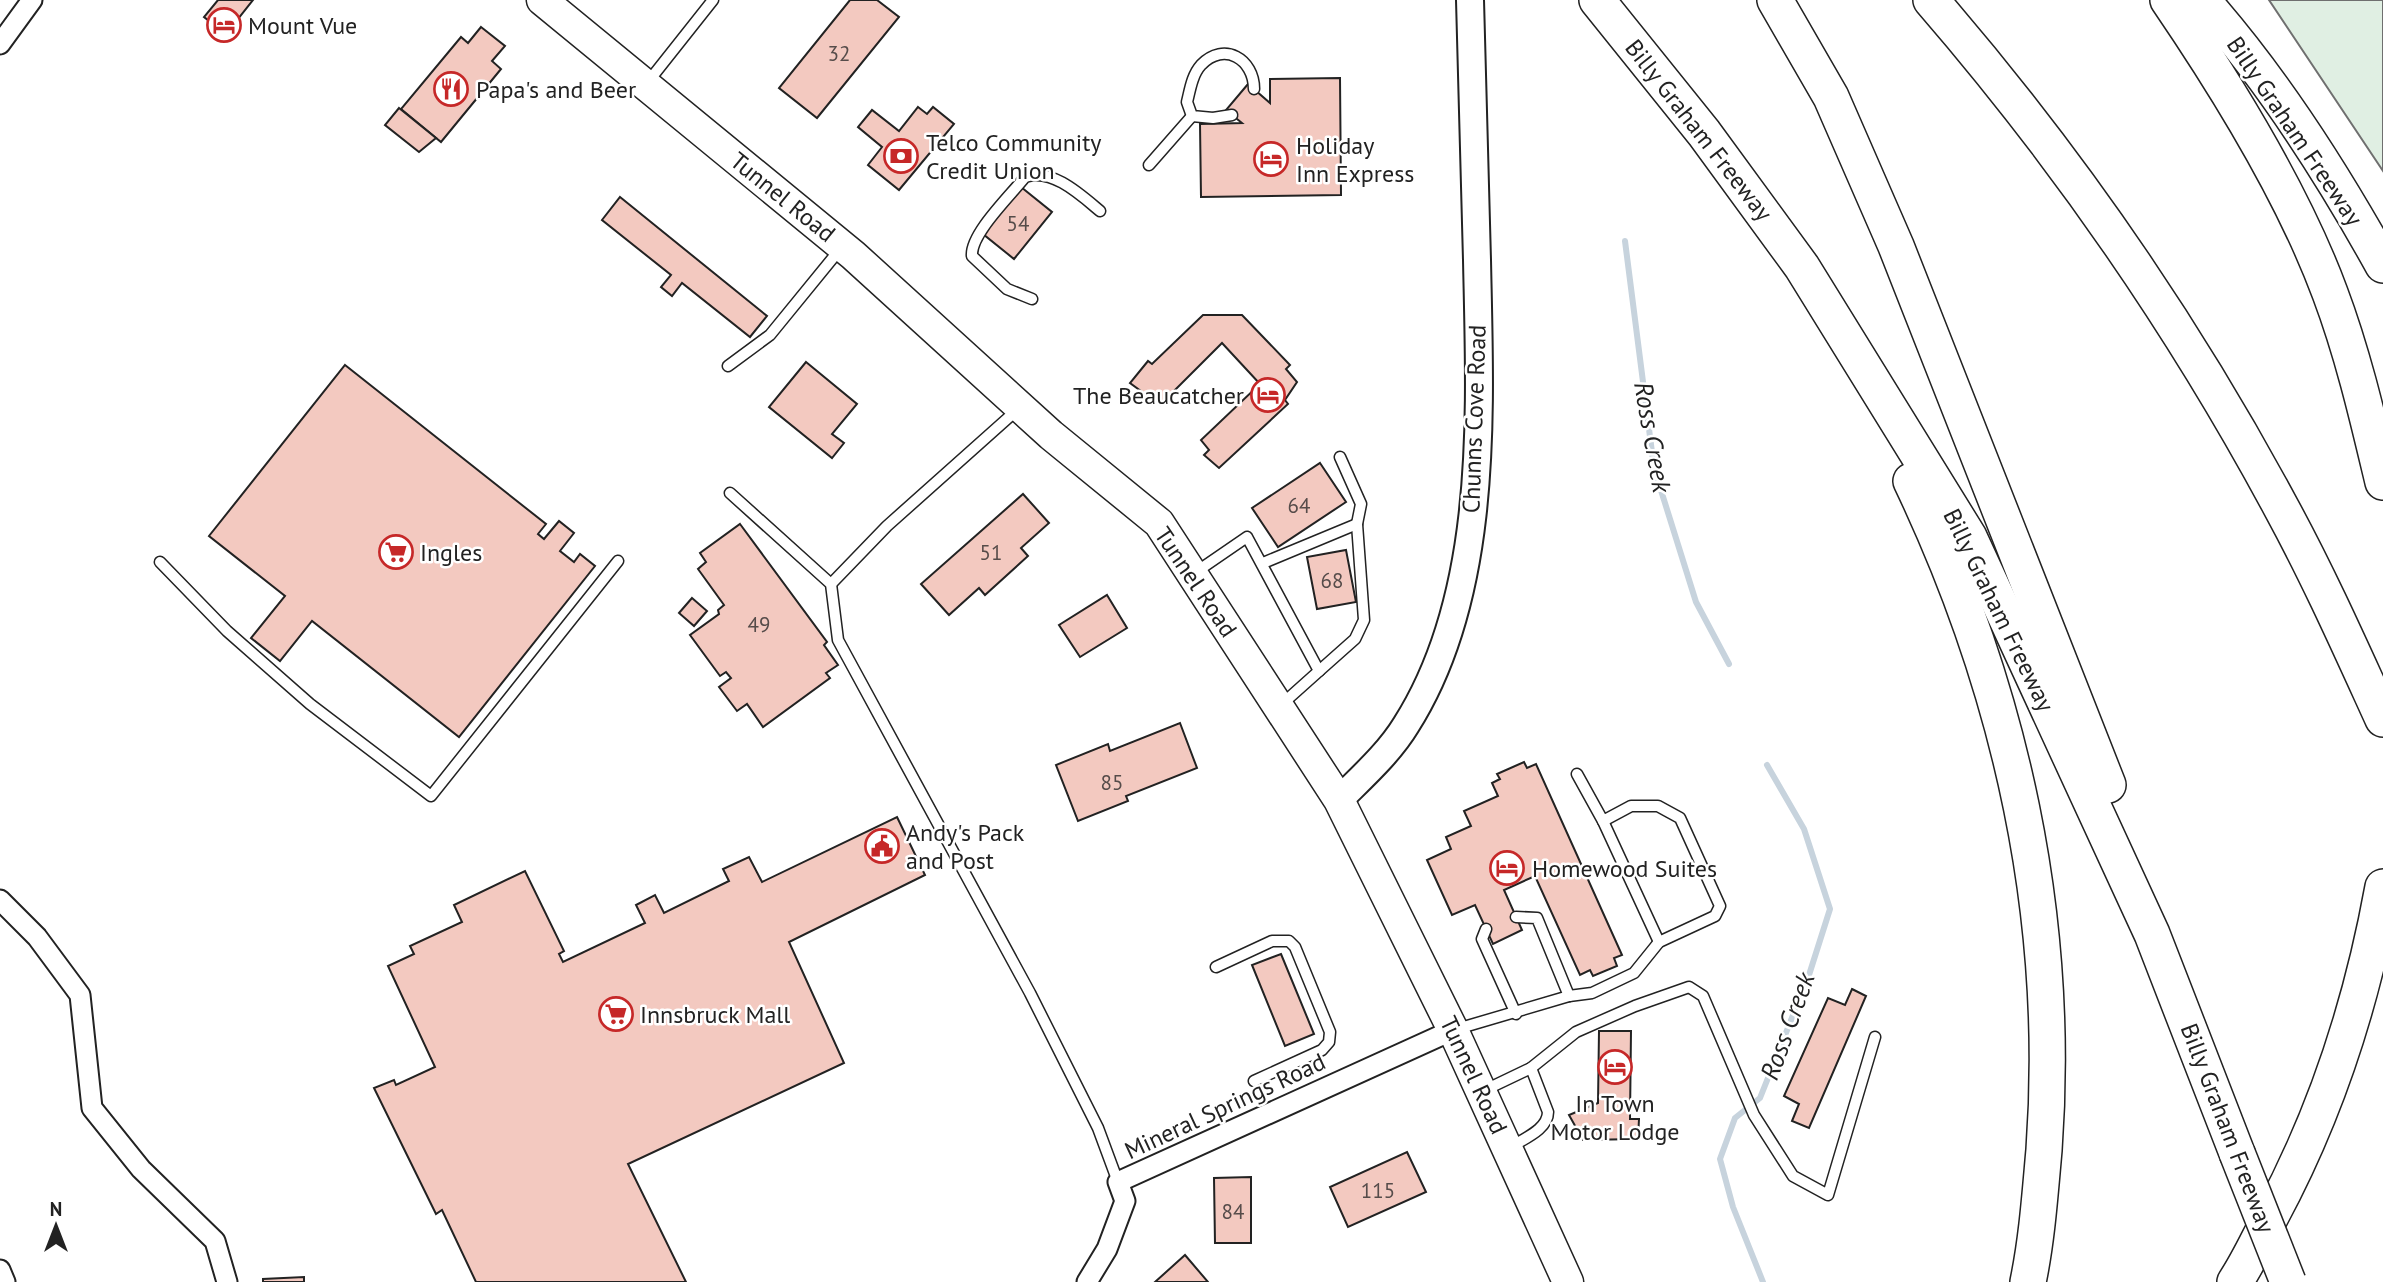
<svg xmlns="http://www.w3.org/2000/svg" width="2383" height="1282" viewBox="0 0 2383 1282" font-family="'PT Sans',sans-serif">
  <style>
    .green { fill: #e0efe3; stroke: #6f6f6f; stroke-width: 2 }
    .lines { fill: none; stroke-linecap: round; stroke-linejoin: round }
    .stream { stroke: #c7d3dd; stroke-width: 6 }
    .building { fill: #f3c9c0; stroke: #222; stroke-width: 2 }
    .service-casing { stroke: #222; stroke-width: 13 }
    .minor-casing { stroke: #222; stroke-width: 23 }
    .secondary-casing { stroke: #222; stroke-width: 30 }
    .primary-casing { stroke: #222; stroke-width: 33 }
    .motorway-casing { stroke: #222; stroke-width: 38 }
    .service { stroke: #fff; stroke-width: 10 }
    .minor { stroke: #fff; stroke-width: 19 }
    .secondary { stroke: #fff; stroke-width: 26 }
    .primary { stroke: #fff; stroke-width: 30 }
    .motorway { stroke: #fff; stroke-width: 35 }
    .motorway-bridge-casing { stroke: #222; stroke-width: 38; stroke-linecap: butt }
    .motorway-bridge { stroke: #fff; stroke-width: 35 }
    .labels { text-anchor: middle; dominant-baseline: central; stroke-width: 5; stroke-linejoin: round; paint-order: stroke }
    .number-label { font-size: 21px; fill: #564c4a }
    .poi-label { font-size: 24px; fill: #222; stroke: #fff; text-anchor: start }
    .street-label { font-size: 24px; fill: #222; stroke: #fff }
    .water-label { font-size: 26px; font-style: italic; fill: #222; stroke: #fff }
  </style>
  <rect width="100%" height="100%" fill="#fff"/>
  <polygon class="green" points="2269,0 2383,0 2383,171"/>
  <g class="lines">
    <g class="stream">
      <polyline points="1625,241 1654,468 1696,602 1729,664"/>
      <polyline points="1763,1282 1733,1207 1720,1159 1735,1118 1760,1098 1809,975 1830,909 1804,829 1767,765"/>
    </g>
  </g>
  <g class="building">
    <polygon points="218,0 253,0 226,34 204,17"/>
    <polygon points="850,0 877,0 899,17 817,118 779,88"/>
    <polygon points="481,27 505,46 492,61 501,69 441,142 401,109 461,37 468,43"/>
    <polygon points="1340,78 1341,195 1201,197 1200,124 1242,123 1226,110 1248,84 1270,103 1270,79"/>
    <polygon points="918,107 927,114 933,107 954,124 899,190 868,165 882,147 858,127 872,110 899,131"/>
    <polygon points="399,108 436,138 419,152 385,125"/>
    <polygon points="1021,187 1052,212 1014,259 983,234"/>
    <polygon points="620,197 767,316 750,337 682,283 672,296 661,287 671,275 602,220"/>
    <polygon points="1203,315 1242,315 1290,365 1286,369 1297,382 1285,400 1288,404 1219,468 1204,455 1209,450 1201,440 1260,384 1222,343 1160,405 1130,383 1148,361 1152,364"/>
    <polygon points="806,362 857,404 832,434 844,443 832,458 769,407"/>
    <polygon points="345,365 546,524 538,534 544,539 559,521 574,533 560,551 574,562 580,554 595,566 459,737 312,621 280,661 251,638 285,596 209,536"/>
    <polygon points="1320,463 1346,502 1278,547 1252,508"/>
    <polygon points="1023,494 1049,523 1021,548 1028,556 985,595 979,588 949,615 921,584"/>
    <polygon points="740,524 827,642 824,645 838,665 826,673 830,678 763,727 747,704 737,711 719,687 731,678 726,672 720,676 690,635 719,614 718,610 724,605 698,569 706,562 700,553"/>
    <polygon points="1346,550 1356,602 1317,609 1307,557"/>
    <polygon points="1107,595 1127,628 1080,657 1059,625"/>
    <polygon points="692,598 707,611 694,626 679,613"/>
    <polygon points="1180,723 1197,768 1126,796 1128,801 1078,821 1056,765 1108,744 1110,751"/>
    <polygon points="1524,762 1527,768 1536,764 1622,955 1614,958 1617,966 1593,976 1590,970 1580,975 1535,876 1504,890 1522,930 1493,944 1475,905 1452,915 1427,860 1451,849 1446,837 1471,826 1464,811 1498,796 1492,783 1500,779 1497,774"/>
    <polygon points="897,817 925,875 789,942 844,1063 628,1164 686,1282 476,1282 442,1210 436,1214 374,1088 394,1080 396,1085 435,1067 388,966 414,954 410,946 462,922 454,905 525,871 564,951 559,954 563,962 645,923 636,905 655,895 664,913 729,881 723,869 749,857 762,882"/>
    <polygon points="1281,954 1314,1034 1285,1046 1252,965"/>
    <polygon points="1852,989 1866,996 1809,1128 1792,1121 1799,1104 1784,1096 1828,998 1845,1005"/>
    <polygon points="1599,1031 1631,1031 1630,1119 1639,1119 1638,1139 1583,1140 1569,1115 1598,1103"/>
    <polygon points="1407,1152 1426,1192 1348,1227 1330,1187"/>
    <polygon points="1251,1177 1251,1243 1215,1243 1214,1178"/>
    <polygon points="1185,1255 1208,1282 1155,1282"/>
    <polygon points="304,1277 304,1282 263,1282 263,1279"/>
  </g>
  <g class="lines">
    <g class="service-casing">
      <g id="service">
        <polyline points="648,82 713,0"/>
        <path d="M1232,115L1213,118L1192,116L1187,102C1190,90 1192,75 1201,65C1224,41 1254,59 1254,89"/>
        <polyline points="1149,165 1192,116"/>
        <path d="M1032,299L1007,289L972,256C970,234 1011,195 1025,177C1051,167 1081,195 1100,211"/>
        <polyline points="728,366 770,335 841,248"/>
        <polyline points="730,493 831,584 838,640 1030,993 1098,1128 1118,1182"/>
        <polyline points="160,562 227,631 310,704 431,796 618,561"/>
        <polyline points="1263,563 1357,524"/>
        <polyline points="1196,572 1247,537 1319,671 1281,705"/>
        <polyline points="831,584 887,526 1017,410"/>
        <polyline points="1319,671 1355,639 1364,620 1357,524 1361,504 1340,457"/>
        <polyline points="1603,821 1659,942"/>
        <polyline points="1516,917 1537,918 1569,996"/>
        <polyline points="1486,929 1482,939 1516,1014"/>
        <polyline points="1216,967 1272,941 1289,941 1295,947 1330,1032 1329,1042 1322,1050 1254,1081"/>
        <polyline points="1457,1029 1569,996 1592,993 1634,973 1659,942 1715,916 1720,906 1680,818 1658,806 1631,806 1603,821 1577,774"/>
        <polyline points="1485,1090 1531,1068 1576,1032 1635,1006 1689,987 1703,996 1754,1115 1793,1176 1828,1195 1875,1037"/>
        <path d="M1511,1147C1525,1138 1548,1129 1548,1112L1531,1068"/>
      </g>
    </g>
    <g class="minor-casing">
      <g id="minor">
        <polyline points="0,44 32,0"/>
        <polyline points="0,900 37,937 80,995 92,1108 141,1169 215,1241 227,1282"/>
        <polyline points="0,1270 5,1282"/>
        <polyline points="1087,1282 1107,1249 1125,1201 1118,1182 1453,1030"/>
      </g>
    </g>
    <g class="secondary-casing">
      <path id="secondary" d="M1339,800C1362,777 1389,753 1406,725C1490,593 1480,410 1477,260C1475,173 1472,87 1470,0"/>
    </g>
    <g class="primary-casing">
      <polyline id="primary" points="542,0 853,255 1051,435 1159,523 1339,800 1453,1030 1568,1282"/>
    </g>
    <g class="motorway-casing">
      <g id="motorway">
        <polyline points="1597,0 1704,133 1802,267 1969,537 2152,934 2237,1153"/>
        <polyline points="1775,0 1831,97 1896,246 2108,785"/>
        <path d="M1931,0C2066,156 2185,328 2282,509C2319,577 2351,649 2383,719"/>
        <path d="M2168,0C2228,88 2293,193 2330,293C2353,354 2368,419 2383,482"/>
        <path d="M2202,0C2272,79 2332,173 2383,265"/>
        <path d="M1911,481C2011,691 2061,917 2044,1150C2040,1194 2037,1239 2028,1282"/>
        <path d="M2235,1282C2249,1261 2259,1238 2271,1216C2327,1112 2362,1003 2383,887"/>
      </g>
    </g>
    <use href="#service" class="service"/>
    <use href="#minor" class="minor"/>
    <use href="#secondary" class="secondary"/>
    <use href="#primary" class="primary"/>
    <use href="#motorway" class="motorway"/>
    <g class="motorway-bridge-casing">
      <polyline id="motorway-bridge" points="2237,1153 2288,1282"/>
    </g>
    <use href="#motorway-bridge" class="motorway-bridge"/>
  </g>
  <defs>
    <g id="hotel-ring" transform="scale(1.75)"><circle r="9.5" fill="#fff" stroke="#c62828" stroke-width="1.5"/><path d="M-6-4.5h1.5V1H6V5H4.5V3h-9V5H-6ZM-4 0a1.8 1.8 0 1 1 3.6 0ZM.5 0V-2.5h3Q6-2.5 6 0Z" fill="#c62828"/></g>
    <g id="restaurant-ring" transform="scale(1.75)"><circle r="9.5" fill="#fff" stroke="#c62828" stroke-width="1.5"/><path d="M-5-6h1v4h1v-4h1v4h1v-4h1v5L-1.5 .5V6h-2V.5L-5-1ZM5-6V6H3V1.5H1.5Q1.5-4 5-6Z" fill="#c62828"/></g>
    <g id="bank-ring" transform="scale(1.75)"><circle r="9.5" fill="#fff" stroke="#c62828" stroke-width="1.5"/><path d="M-6-4H6V4H-6ZM0-2.3a2.3 2.3 0 1 0 0 4.6a2.3 2.3 0 1 0 0-4.6Z" fill="#c62828"/></g>
    <g id="supermarket-ring" transform="scale(1.75)"><circle r="9.5" fill="#fff" stroke="#c62828" stroke-width="1.5"/><path d="M-6-5.5h2.5l.6 2H6L4.5 2H-2.5L-4.4-4H-6ZM-1.5 3.2a1.3 1.3 0 1 0 .1 0ZM3 3.2a1.3 1.3 0 1 0 .1 0Z" fill="#c62828"/></g>
    <g id="civic-ring" transform="scale(1.75)"><circle r="9.5" fill="#fff" stroke="#c62828" stroke-width="1.5"/><path d="M-.6-6.5H3V-4.5H.6V-3L4-1V1h2V6H-6V1h2V-1L-.6-3ZM-1.2 2.5V6h2.4V2.5Z" fill="#c62828"/></g>
  </defs>
  <g fill-rule="evenodd">
    <use href="#hotel-ring" x="224" y="25"/>
    <use href="#restaurant-ring" x="451" y="89"/>
    <use href="#bank-ring" x="901" y="156"/>
    <use href="#hotel-ring" x="1271" y="159"/>
    <use href="#hotel-ring" x="1268" y="395"/>
    <use href="#supermarket-ring" x="396" y="552"/>
    <use href="#civic-ring" x="882" y="846"/>
    <use href="#hotel-ring" x="1507" y="868"/>
    <use href="#supermarket-ring" x="616" y="1014"/>
    <use href="#hotel-ring" x="1615" y="1067"/>
  </g>
  <g class="labels">
    <g class="number-label">
      <text x="839" y="53">32</text>
      <text x="1018" y="223">54</text>
      <text x="1299" y="505">64</text>
      <text x="991" y="552">51</text>
      <text x="1332" y="580">68</text>
      <text x="759" y="624">49</text>
      <text x="1112" y="782">85</text>
      <text x="1378" y="1190">115</text>
      <text x="1233" y="1211">84</text>
    </g>
    <g class="poi-label">
      <text x="248" y="25">Mount Vue</text>
      <text x="476" y="89">Papa's and Beer</text>
      <text x="926" y="142">Telco Community<tspan x="926" dy="28">Credit Union</tspan></text>
      <text x="1296" y="145">Holiday<tspan x="1296" dy="28">Inn Express</tspan></text>
      <text x="1244" y="395" text-anchor="end">The Beaucatcher</text>
      <text x="420" y="552">Ingles</text>
      <text x="906" y="832">Andy's Pack<tspan x="906" dy="28">and Post</tspan></text>
      <text x="1532" y="868">Homewood Suites</text>
      <text x="640" y="1014">Innsbruck Mall</text>
      <text x="1615" y="1103" text-anchor="middle">In Town<tspan x="1615" dy="28">Motor Lodge</tspan></text>
    </g>
    <g class="street-label">
      <text transform="translate(1699 130) rotate(52)">Billy Graham Freeway</text>
      <text transform="translate(2295 131) rotate(56)">Billy Graham Freeway</text>
      <text transform="translate(783 197) rotate(39)">Tunnel Road</text>
      <text transform="translate(1474 419) rotate(-88)">Chunns Cove Road</text>
      <text transform="translate(1196 582) rotate(56)">Tunnel Road</text>
      <text transform="translate(1999 610) rotate(64)">Billy Graham Freeway</text>
      <text transform="translate(1474 1075) rotate(65)">Tunnel Road</text>
      <text transform="translate(1225 1106) rotate(-25)">Mineral Springs Road</text>
      <text transform="translate(2228 1128) rotate(69)">Billy Graham Freeway</text>
    </g>
    <g class="water-label">
      <text transform="translate(1653 437) rotate(80)">Ross Creek</text>
      <text transform="translate(1787 1026) rotate(-70)">Ross Creek</text>
    </g>
  </g>
  <g transform="translate(56 1226)" stroke="#ffffff" stroke-width="5" paint-order="stroke">
  <path d="M0-5L12 26L0 18L-12 26Z" fill="#222222"/>
  <text y="-10" font-size="19" font-weight="bold" text-anchor="middle" fill="#222222">N</text>
  </g>
</svg>
